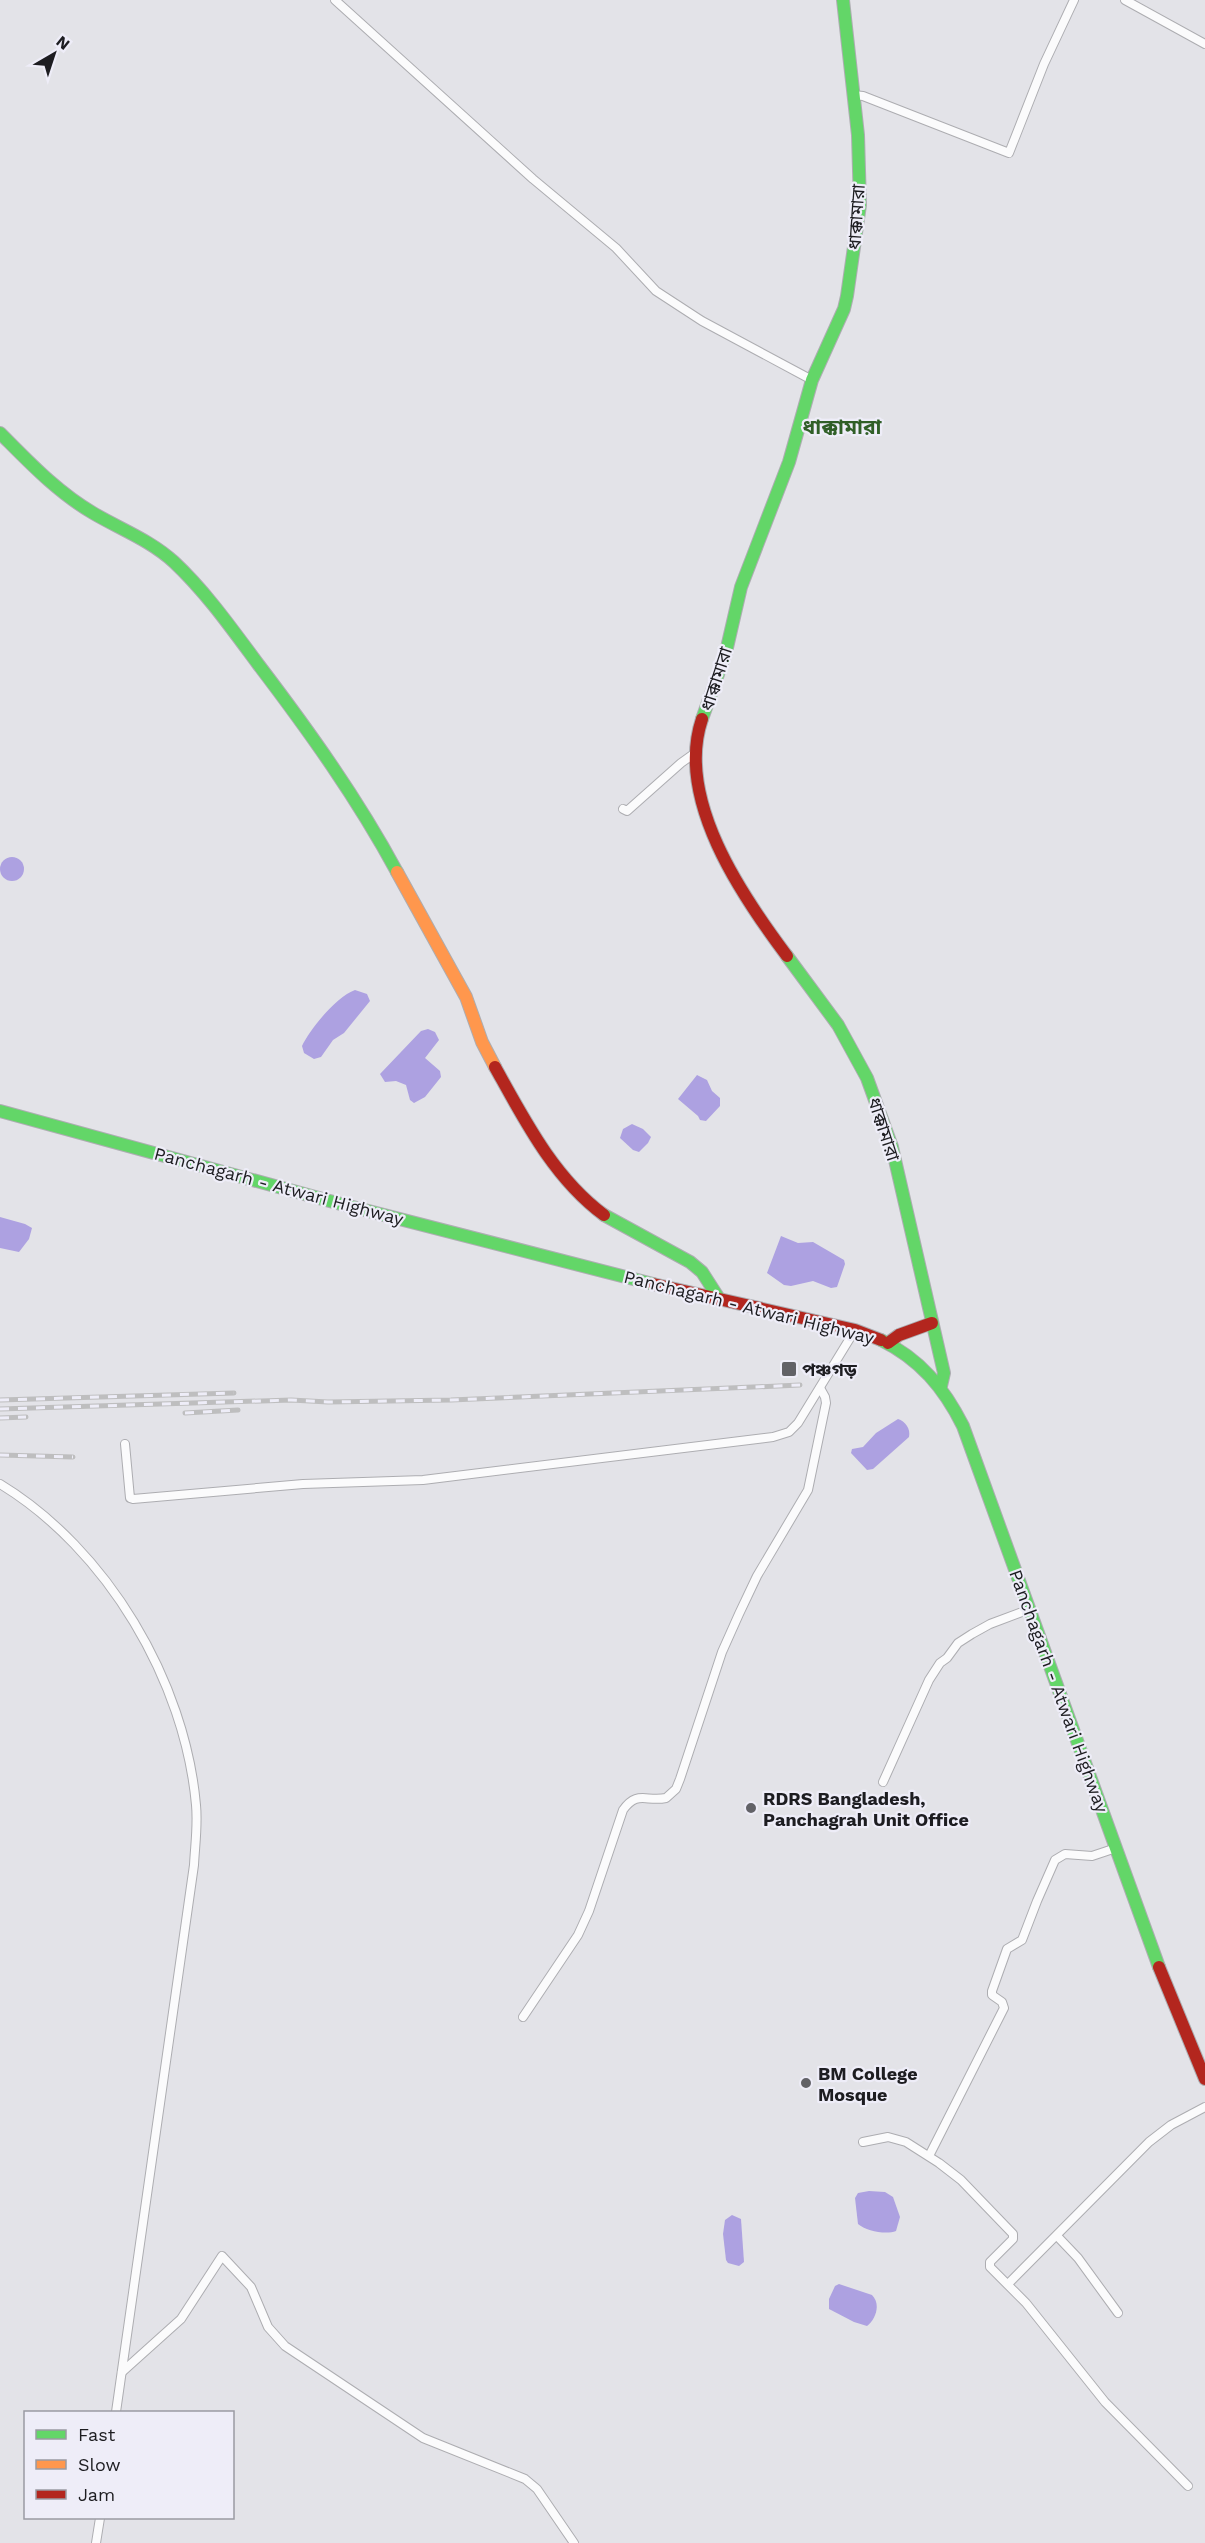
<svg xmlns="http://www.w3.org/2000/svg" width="1205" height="2543" viewBox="0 0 1205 2543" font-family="'Work Sans','Noto Sans Bengali',sans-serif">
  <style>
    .water { fill: #ada1e1 }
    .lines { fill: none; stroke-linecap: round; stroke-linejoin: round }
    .street-casing { stroke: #adadb1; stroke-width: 10 }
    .fast-casing { stroke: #adadb1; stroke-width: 14 }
    .slow-casing { stroke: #adadb1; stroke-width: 14 }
    .jam-casing { stroke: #adadb1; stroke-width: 14 }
    .street { stroke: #fbfbfc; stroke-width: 8 }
    .fast { stroke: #63d668; stroke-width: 12 }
    .slow { stroke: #ff974d; stroke-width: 12 }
    .jam { stroke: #b3261e; stroke-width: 12 }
    .rail-casing { stroke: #bebebf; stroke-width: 5 }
    .rail { stroke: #eeedf8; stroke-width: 3; stroke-dasharray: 9; stroke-linecap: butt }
    .poi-dot { fill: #626267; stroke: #eeedf8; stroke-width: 2 }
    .labels { text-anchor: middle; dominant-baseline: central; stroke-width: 4.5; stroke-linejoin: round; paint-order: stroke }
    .street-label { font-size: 18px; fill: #1d1d21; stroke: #eeedf8 }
    .poi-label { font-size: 18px; font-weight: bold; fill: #1d1d21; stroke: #eeedf8; text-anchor: start }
    .quarter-label { font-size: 21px; font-weight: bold; fill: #305f27; stroke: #eeedf8 }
  </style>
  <rect width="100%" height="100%" fill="#e3e3e8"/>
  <g class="water">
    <circle cx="12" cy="869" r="12"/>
    <path d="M355,990L367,994L370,1001L344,1033L333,1040L321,1057L314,1059L304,1053L302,1046C310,1029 337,996 355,990Z"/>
    <polygon points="428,1029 435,1032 439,1040 425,1058 440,1071 441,1077 425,1097 414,1103 410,1100 406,1085 396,1081 385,1082 380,1074 421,1031"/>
    <polygon points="697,1075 707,1080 712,1091 720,1098 720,1106 706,1121 700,1120 698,1116 678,1099"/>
    <polygon points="632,1124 643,1129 651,1137 648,1143 639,1152 633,1150 620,1138 623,1129"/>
    <polygon points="0,1217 25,1224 32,1228 29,1239 19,1252 0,1248"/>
    <polygon points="781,1236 798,1243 813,1242 844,1260 845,1264 837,1287 831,1288 813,1281 791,1286 784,1285 767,1273"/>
    <path d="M898,1419C905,1421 911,1429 909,1437L873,1469L867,1470L851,1453L852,1449L863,1447L876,1433Z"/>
    <path d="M869,2191L885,2192L893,2197L900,2217L896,2231C886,2235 866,2231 858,2224L855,2198L858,2193Z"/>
    <polygon points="732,2215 741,2219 744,2262 739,2266 728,2263 726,2260 723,2234 725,2220"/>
    <path d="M839,2284L872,2295C881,2304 876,2319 867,2326L854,2322L829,2309V2299L835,2286Z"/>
  </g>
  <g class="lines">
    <g class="street-casing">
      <g id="street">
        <polyline points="335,0 533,179 616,248 656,291 702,321 812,380"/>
        <polyline points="1125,0 1205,44"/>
        <polyline points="853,95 863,96 1009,153 1044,64 1074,0"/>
        <polyline points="623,809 627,811 681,763 695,753"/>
        <polyline points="125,1444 130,1498 133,1499 303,1484 423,1480 773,1437 789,1432 798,1423 855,1330"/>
        <path d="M0,1484C107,1549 185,1681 196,1805C198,1825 195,1845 194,1865L116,2412"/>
        <polyline points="883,1782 929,1680 940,1663 947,1658 958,1643 972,1634 990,1624 1030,1609"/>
        <path d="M523,2017L578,1935L589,1911L623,1810C637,1790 646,1802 666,1798L676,1789L680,1779L722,1652L739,1614L757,1576L808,1490L826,1403L825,1397L820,1388"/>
        <polyline points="863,2142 888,2137 906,2142 939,2163 961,2180 1013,2234 1013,2239 990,2262 990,2267 1026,2303 1105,2402 1188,2486"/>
        <polyline points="929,2156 1004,2008 1002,2002 992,1995 992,1991 1007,1949 1022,1940 1037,1901 1055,1860 1065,1854 1092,1856 1116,1848"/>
        <polyline points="1057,2236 1078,2258 1118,2313"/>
        <polyline points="1008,2284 1149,2142 1171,2125 1205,2107"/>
        <polyline points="122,2372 181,2319 222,2256 251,2287 268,2327 285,2346 423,2438 525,2479 537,2489 574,2543"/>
        <polyline points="96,2543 100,2518"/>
      </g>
    </g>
    <g class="fast-casing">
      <g id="fast">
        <path d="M0,433C29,462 57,492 93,513C120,529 150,540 174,562C206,592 232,629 258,664C309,731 357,798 397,872"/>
        <polyline points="702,719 726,652 741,587 789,462 812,380 844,309 847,296 860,205 858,135 843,0"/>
        <polyline points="787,956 838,1025 867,1078 892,1147 944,1373 941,1386"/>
        <polyline points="0,1111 337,1203 653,1284"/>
        <polyline points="604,1215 690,1262 702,1272 718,1297"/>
        <path d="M881,1340C920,1359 944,1388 963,1426L1159,1967"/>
      </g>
    </g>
    <g class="slow-casing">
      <polyline id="slow" points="397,872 466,997 482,1042 495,1067"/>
    </g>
    <g class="jam-casing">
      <g id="jam">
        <path d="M702,719C675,799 742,896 787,956"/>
        <path d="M495,1067C525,1121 554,1178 604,1215"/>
        <polyline points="653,1284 855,1330 881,1340"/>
        <polyline points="888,1343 899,1335 932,1323"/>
        <polyline points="1159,1967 1205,2079"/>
      </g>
    </g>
    <use href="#street" class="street"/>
    <use href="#fast" class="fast"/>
    <use href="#slow" class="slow"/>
    <use href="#jam" class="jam"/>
    <g class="rail-casing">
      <g id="rail">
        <polyline points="0,1400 234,1393"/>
        <polyline points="0,1409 291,1400 328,1402 451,1400 800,1385"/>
        <polyline points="185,1413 238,1410"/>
        <polyline points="0,1418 26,1417"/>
        <polyline points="0,1455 73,1457"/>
      </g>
    </g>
    <use href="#rail" class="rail"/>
  </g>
  <g class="poi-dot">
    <rect x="781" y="1361" width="16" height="16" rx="3"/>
    <circle cx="751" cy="1808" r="6"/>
    <circle cx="806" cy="2083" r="6"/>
  </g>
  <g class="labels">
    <g class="street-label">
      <text transform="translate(856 217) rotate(-86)">ধাক্কামারা</text>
      <text transform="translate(716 679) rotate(-72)">ধাক্কামারা</text>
      <text transform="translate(884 1129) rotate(72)">ধাক্কামারা</text>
      <text transform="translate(279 1186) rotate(15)">Panchagarh - Atwari Highway</text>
      <text transform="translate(749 1307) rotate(14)">Panchagarh - Atwari Highway</text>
      <text transform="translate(1059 1691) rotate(70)">Panchagarh - Atwari Highway</text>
    </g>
    <g class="poi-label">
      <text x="802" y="1369">পঞ্চগড়</text>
      <text x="763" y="1798">RDRS Bangladesh,<tspan x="763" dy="21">Panchagrah Unit Office</tspan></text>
      <text x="818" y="2073">BM College<tspan x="818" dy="21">Mosque</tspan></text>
    </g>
    <g class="quarter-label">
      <text x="842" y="426">ধাক্কামারা</text>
    </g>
  </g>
  <rect x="24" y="2411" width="210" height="108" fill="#eeedf8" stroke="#9a9aa2" stroke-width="1.5"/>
  <rect x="36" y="2430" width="30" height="9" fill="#63d668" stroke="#9a9aa2" stroke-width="1.5"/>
  <text x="78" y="2441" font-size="18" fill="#1d1d21">Fast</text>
  <rect x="36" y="2460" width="30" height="9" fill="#ff974d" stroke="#9a9aa2" stroke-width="1.5"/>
  <text x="78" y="2471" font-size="18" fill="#1d1d21">Slow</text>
  <rect x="36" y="2490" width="30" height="9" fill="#b3261e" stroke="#9a9aa2" stroke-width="1.5"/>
  <text x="78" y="2501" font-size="18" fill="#1d1d21">Jam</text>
  <g transform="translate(54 54) rotate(39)" stroke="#eeedf8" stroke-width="4.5" paint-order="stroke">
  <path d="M0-4.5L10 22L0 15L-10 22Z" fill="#1d1d21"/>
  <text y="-9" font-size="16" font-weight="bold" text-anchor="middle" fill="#1d1d21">N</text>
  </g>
</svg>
